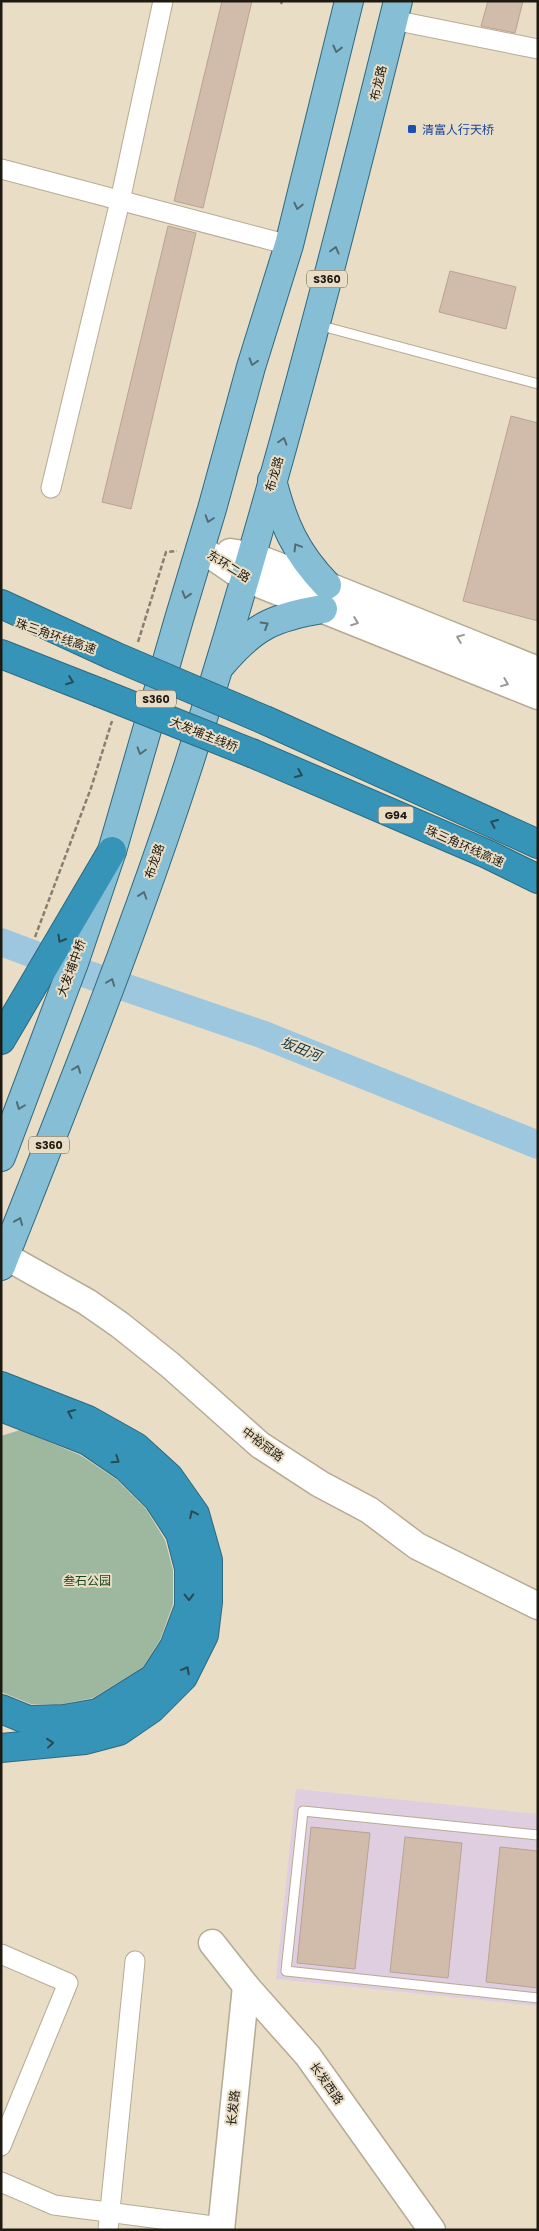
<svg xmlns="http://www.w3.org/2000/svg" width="539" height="2231" viewBox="0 0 539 2231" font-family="Poppins,'Noto Sans SC',sans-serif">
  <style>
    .industrial { fill: #dfcee0 }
    .green { fill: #9eb79f }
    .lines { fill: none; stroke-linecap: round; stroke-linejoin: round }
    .river { stroke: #9cc7df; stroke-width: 28 }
    .building { fill: #d1bbaa; stroke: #b8a392 }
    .lane-casing { stroke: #b6aa94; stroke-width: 11 }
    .street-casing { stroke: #b6aa94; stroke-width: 21 }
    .secondary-casing { stroke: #b6aa94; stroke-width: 29 }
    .primary-casing { stroke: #2e697e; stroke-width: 30 }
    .highway-casing { stroke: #2e697e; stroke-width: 30 }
    .path { stroke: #877f6f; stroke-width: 2.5; stroke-dasharray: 5 2.5; stroke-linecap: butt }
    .lane { stroke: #fff; stroke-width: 9 }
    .street { stroke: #fff; stroke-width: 19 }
    .secondary { stroke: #fff; stroke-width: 26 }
    .primary { stroke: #86bfd5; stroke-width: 28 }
    .highway { stroke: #3694b9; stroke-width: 28 }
    .highway-bridge-casing { stroke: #2e697e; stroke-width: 30; stroke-linecap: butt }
    .highway-bridge { stroke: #3694b9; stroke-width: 28 }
    .oneway { stroke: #526c73 }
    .oneway2 { stroke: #9a9894 }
    .oneway3 { stroke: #284b54 }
    .transit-dot { fill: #1a4fb4; stroke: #e9ddc6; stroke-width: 2 }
    .labels { text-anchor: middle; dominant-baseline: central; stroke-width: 4; stroke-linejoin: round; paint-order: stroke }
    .shield { fill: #e9ddc6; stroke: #5b5447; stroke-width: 1 }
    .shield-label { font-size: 11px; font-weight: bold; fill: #1e1a11 }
    .street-label { font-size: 12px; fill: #1e1a11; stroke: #e9ddc6 }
    .transit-label { font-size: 12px; fill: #164399; stroke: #e9ddc6; text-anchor: start }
    .park-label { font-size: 12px; fill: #17471e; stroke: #e9ddc6 }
    .water-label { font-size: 14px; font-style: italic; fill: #103647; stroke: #e9ddc6 }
  </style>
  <rect width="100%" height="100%" fill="#e9ddc6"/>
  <polygon class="industrial" points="296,1789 538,1814 538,2006 276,1979"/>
  <polygon class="green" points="20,1430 80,1455 116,1479 146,1509 165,1540 173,1570 173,1604 160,1640 143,1667 93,1698 62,1704 31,1704 1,1692 1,1436"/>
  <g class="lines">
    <g class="river">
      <polyline points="1,942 41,957"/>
      <polyline points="60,965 264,1035 538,1145"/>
    </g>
  </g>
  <g class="building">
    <polygon points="222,1 252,1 203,208 174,201"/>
    <polygon points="488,1 523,1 515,33 481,26"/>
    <polygon points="168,226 196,233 131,509 102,502"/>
    <polygon points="450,271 516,287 506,329 439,312"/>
    <polygon points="511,416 538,423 538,621 463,601"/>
    <polygon points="311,1827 370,1833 355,1969 297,1963"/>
    <polygon points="405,1837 462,1843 448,1978 390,1972"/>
    <polygon points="500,1847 538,1851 538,1988 486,1982"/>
  </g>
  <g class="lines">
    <g class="lane-casing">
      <g id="lane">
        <polyline points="318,325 538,384"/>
        <polyline points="538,1835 303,1811 286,1971 538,1998"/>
      </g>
    </g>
    <g class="street-casing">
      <g id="street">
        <polyline points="393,20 538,49"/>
        <polyline points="1,169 289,245"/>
        <polyline points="51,488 120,201 163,1"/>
        <polyline points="1,1954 68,1983 1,2146"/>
        <polyline points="1,2182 54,2205 221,2227"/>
        <polyline points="108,2230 135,1961"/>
      </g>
    </g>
    <g class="secondary-casing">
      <g id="secondary">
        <polyline points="200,548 244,578 538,696"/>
        <polyline points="230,552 250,555 284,568 538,670"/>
        <polyline points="5,1256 87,1302 120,1325 170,1365 260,1445 320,1484 369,1510 417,1546 538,1606"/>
        <polyline points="212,1943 246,1986 308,2056 432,2230"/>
        <polyline points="221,2230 246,1986"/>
      </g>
    </g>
    <g class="primary-casing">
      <g id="primary">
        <path d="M272,480C283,523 295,552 327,585"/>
        <path d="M221,665C253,627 273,617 323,609"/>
        <polyline points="1,1157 74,963 112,851 179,619 212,509 251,367 289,245 349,1"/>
        <path d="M1,1266C67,1099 135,931 190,760C269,510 335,256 398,1"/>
      </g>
    </g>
    <g class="highway-casing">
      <g id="highway">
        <polyline points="1,604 112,655"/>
        <polyline points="1,654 98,692"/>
        <polyline points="267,721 538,844"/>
        <polyline points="254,754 487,854 538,879"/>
        <polyline points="1,1040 112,851"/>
        <polyline points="1,1386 88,1420 136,1447 169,1477 195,1514 208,1560 208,1602 204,1635 183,1677 151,1709 119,1731 85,1740 1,1748"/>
        <polyline points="1,1407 88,1441 126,1467 158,1499 180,1533 189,1568 189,1607 174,1647 154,1678 98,1713 64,1719 28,1720 1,1709"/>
      </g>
    </g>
    <g class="path">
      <polyline points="281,4 282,1"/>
      <polyline points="138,642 166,552 177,551"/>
      <polyline points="35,937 91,788 112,721"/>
    </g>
    <use href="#lane" class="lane"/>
    <use href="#street" class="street"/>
    <use href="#secondary" class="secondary"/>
    <use href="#primary" class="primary"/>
    <use href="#highway" class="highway"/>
    <g class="highway-bridge-casing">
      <g id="highway-bridge">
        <polyline points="112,655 267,721"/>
        <polyline points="98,692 254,754"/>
      </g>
    </g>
    <use href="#highway-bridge" class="highway-bridge"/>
  </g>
  <defs><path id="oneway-chevron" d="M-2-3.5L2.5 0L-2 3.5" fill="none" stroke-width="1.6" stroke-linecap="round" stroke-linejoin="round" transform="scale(1.25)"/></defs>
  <g class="oneway">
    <use href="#oneway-chevron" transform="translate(337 49) rotate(104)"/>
    <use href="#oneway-chevron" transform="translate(298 206) rotate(103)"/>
    <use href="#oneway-chevron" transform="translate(335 250) rotate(-75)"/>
    <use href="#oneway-chevron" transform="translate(253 362) rotate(107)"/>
    <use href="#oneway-chevron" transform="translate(283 441) rotate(-74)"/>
    <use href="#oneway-chevron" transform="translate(209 519) rotate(108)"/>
    <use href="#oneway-chevron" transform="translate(297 547) rotate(-121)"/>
    <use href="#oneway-chevron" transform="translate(186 595) rotate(107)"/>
    <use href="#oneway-chevron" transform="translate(265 625) rotate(-31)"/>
    <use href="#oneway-chevron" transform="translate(141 751) rotate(106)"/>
    <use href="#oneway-chevron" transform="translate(143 895) rotate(-71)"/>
    <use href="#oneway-chevron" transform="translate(111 982) rotate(-69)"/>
    <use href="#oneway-chevron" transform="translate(77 1069) rotate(-69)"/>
    <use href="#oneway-chevron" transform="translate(20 1106) rotate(111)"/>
    <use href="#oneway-chevron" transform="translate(19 1221) rotate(-68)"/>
  </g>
  <g class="oneway2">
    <use href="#oneway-chevron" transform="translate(355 622) rotate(21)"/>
    <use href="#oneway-chevron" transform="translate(460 638) rotate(-158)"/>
    <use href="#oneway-chevron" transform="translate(505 683) rotate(22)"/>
  </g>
  <g class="oneway3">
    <use href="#oneway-chevron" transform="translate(70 681) rotate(21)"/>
    <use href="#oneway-chevron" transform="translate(299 774) rotate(23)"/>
    <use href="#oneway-chevron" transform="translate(494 823) rotate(-156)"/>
    <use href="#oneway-chevron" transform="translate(61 939) rotate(120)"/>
    <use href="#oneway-chevron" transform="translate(71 1413) rotate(-157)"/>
    <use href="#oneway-chevron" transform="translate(116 1460) rotate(34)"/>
    <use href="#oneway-chevron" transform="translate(193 1514) rotate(-116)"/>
    <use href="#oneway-chevron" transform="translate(189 1597) rotate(89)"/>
    <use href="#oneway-chevron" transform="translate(186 1670) rotate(-62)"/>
    <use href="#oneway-chevron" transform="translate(50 1743) rotate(-6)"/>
  </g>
  <rect class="transit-dot" x="407" y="124" width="10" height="10" rx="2.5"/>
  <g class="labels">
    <g class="shield">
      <rect x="307" y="270.5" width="40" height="17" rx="4"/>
      <rect x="136" y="690.5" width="40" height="17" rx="4"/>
      <rect x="378.5" y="806.5" width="35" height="17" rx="4"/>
      <rect x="29" y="1136.5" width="40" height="17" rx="4"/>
    </g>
    <g class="shield-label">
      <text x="327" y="279">S360</text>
      <text x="156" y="699">S360</text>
      <text x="396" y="815">G94</text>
      <text x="49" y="1145">S360</text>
    </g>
    <g class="street-label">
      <text transform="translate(378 83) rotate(-77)">布龙路</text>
      <text transform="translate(274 474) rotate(-74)">布龙路</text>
      <text transform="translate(229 566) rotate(32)">东环二路</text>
      <text transform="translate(56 636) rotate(19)">珠三角环线高速</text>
      <text transform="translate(204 734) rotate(22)">大发埔主线桥</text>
      <text transform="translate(465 846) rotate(24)">珠三角环线高速</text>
      <text transform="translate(154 861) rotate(-71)">布龙路</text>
      <text transform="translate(71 968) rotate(-70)">大发埔中桥</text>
      <text transform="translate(263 1444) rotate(37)">中裕冠路</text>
      <text transform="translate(327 2083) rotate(55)">长发西路</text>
      <text transform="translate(233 2108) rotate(-84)">长发路</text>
    </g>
    <g class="transit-label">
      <text x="422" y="129">清富人行天桥</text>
    </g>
    <g class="park-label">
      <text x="87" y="1580">叁石公园</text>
    </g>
    <g class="water-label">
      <text transform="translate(301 1049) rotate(22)">坂田河</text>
    </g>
  </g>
  <rect width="539" height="2231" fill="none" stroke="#1e1a11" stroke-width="5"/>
</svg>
